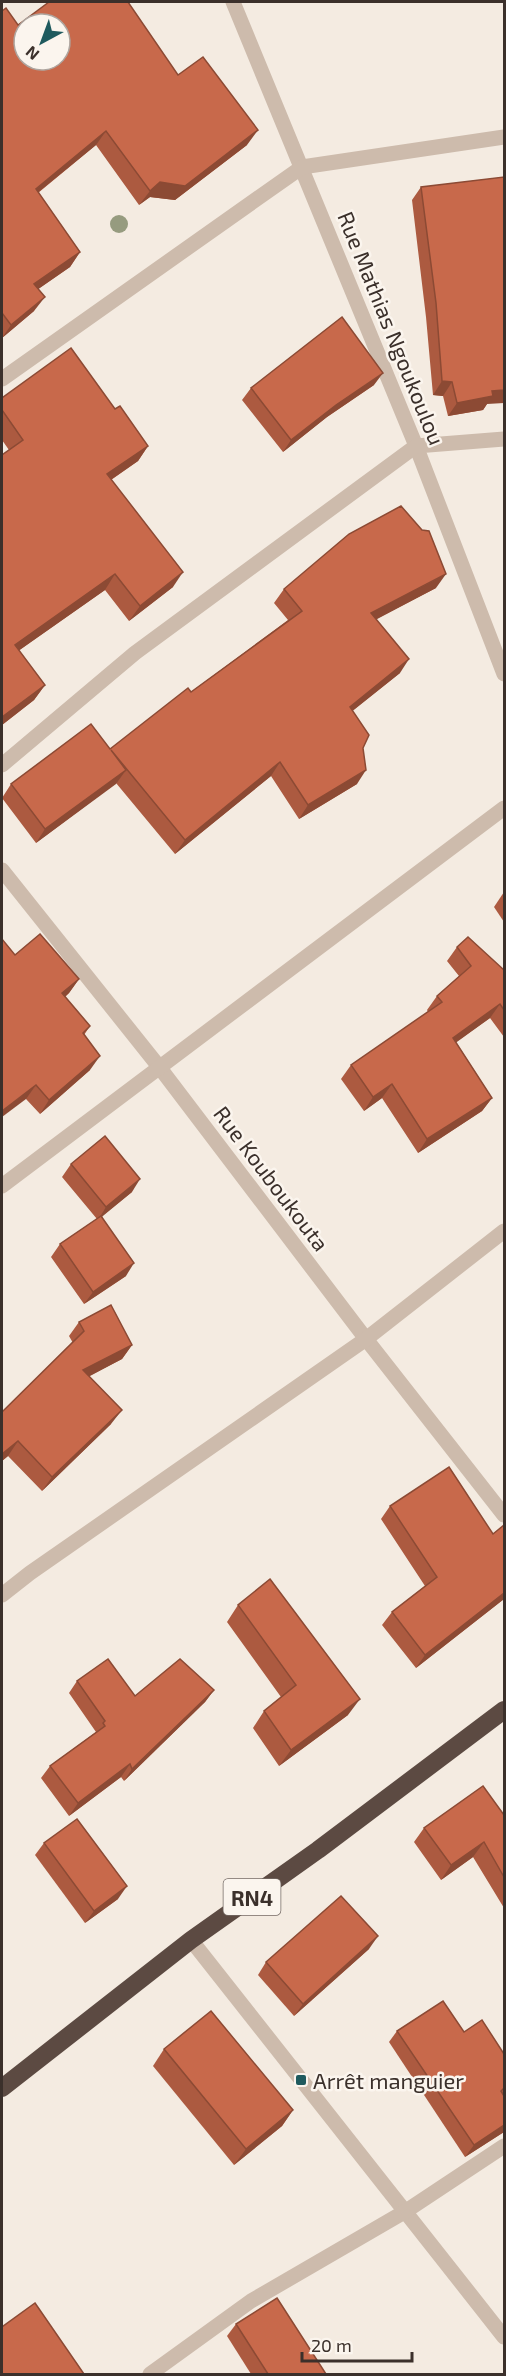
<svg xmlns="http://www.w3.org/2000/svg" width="506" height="2376" viewBox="0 0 506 2376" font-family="'Exo 2',sans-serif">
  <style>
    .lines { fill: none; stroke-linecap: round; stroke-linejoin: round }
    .minor { stroke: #cdbbac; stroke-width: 15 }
    .highway { stroke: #5c4a42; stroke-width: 18 }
    .tree { fill: #969b7f }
    .wall { fill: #ac5a40 }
    .shaded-wall { fill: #8c4a34 }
    .building { fill: #c8694b; stroke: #8c4a34; stroke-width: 1.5; fill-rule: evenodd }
    .poi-dot { fill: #1f5a5e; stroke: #fbf5ee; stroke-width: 2 }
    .labels { text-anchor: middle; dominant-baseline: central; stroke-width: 5; stroke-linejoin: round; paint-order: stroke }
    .shield { fill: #fbf5ee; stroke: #756b66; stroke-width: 1.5 }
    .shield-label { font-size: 21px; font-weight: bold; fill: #3b302b }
    .street-label { font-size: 22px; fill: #3b302b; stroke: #fbf5ee }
    .poi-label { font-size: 22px; fill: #3b302b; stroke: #fbf5ee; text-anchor: start }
  </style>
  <rect width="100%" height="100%" fill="#f4ebe1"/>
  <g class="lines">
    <g class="minor">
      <polyline points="233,2 416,446 504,674"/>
      <polyline points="2,379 302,167 504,137"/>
      <polyline points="2,765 135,653 416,446 504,439"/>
      <polyline points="2,870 160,1068 366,1339 504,1515"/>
      <polyline points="2,1186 504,808"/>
      <polyline points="2,1595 30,1573 366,1339 504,1231"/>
      <polyline points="191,1940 504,2337"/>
      <polyline points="150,2374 251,2301 406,2211 504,2146"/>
    </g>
    <polyline class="highway" points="2,2088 191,1940 318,1850 504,1710"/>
  </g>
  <circle class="tree" cx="119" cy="224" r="9"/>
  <g class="wall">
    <polygon points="2,11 18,25 178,75 247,145 175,200 150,197 139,205 96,145 38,193 80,252 70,267 38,289 34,311 2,338"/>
    <polygon points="421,187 487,404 483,410 448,416 443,396 433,395 426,317 412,200"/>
    <polygon points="374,385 327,417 283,452 242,400 251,388"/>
    <polygon points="2,398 115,409 148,446 138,461 111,480 173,587 129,621 105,590 18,651 45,685 34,700 2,725 9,450 2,440"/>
    <polygon points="436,588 376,619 400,673 352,711 363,748 357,784 299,819 271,776 175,854 116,783 36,843 2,798 11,784 110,749 191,692 288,620 274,603 284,589"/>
    <polygon points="504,892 504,922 494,907"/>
    <polygon points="457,947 504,970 504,1037 490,1018 456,1042 492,1098 482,1111 418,1153 382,1098 364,1111 341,1079 351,1065 428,1012 427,1010 437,996 459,976 447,961"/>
    <polygon points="15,955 79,979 69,993 65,997 90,1026 84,1035 90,1070 40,1114 26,1099"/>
    <polygon points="71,1164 132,1192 102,1216 126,1276 84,1304 51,1257 60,1244 97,1219 62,1177"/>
    <polygon points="79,1322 132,1345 122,1359 89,1376 111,1424 42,1491 8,1456 2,1461 2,1412 73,1343 69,1336"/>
    <polygon points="390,1506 493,1534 504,1525 504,1599 416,1668 382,1625 392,1612 425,1586 381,1519"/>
    <polygon points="238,1605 348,1715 279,1766 253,1728 264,1711 281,1697 227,1622"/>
    <polygon points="77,1681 135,1696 214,1690 205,1702 124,1781 121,1777 69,1816 41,1778 50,1766 96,1732 69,1693"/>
    <polygon points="504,1815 504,1908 473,1857 441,1880 414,1842 424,1828"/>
    <polygon points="44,1843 118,1899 85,1923 35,1855"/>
    <polygon points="369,1949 294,2016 258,1975 266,1962"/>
    <polygon points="397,2031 464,2032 504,2054 504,2132 465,2157 389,2042"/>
    <polygon points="164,2049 293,2110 282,2126 234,2165 153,2066"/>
    <polygon points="236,2324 326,2374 251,2374 227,2336"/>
  </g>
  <g class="shaded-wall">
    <polygon points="258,130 247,145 175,200 150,197 139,205 150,191 160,182"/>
    <polygon points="106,131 96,145 25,203 36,189"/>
    <polygon points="80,252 70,267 24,299 34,284"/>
    <polygon points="45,297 34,311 2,338 11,325"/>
    <polygon points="383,373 374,385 327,417 283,452 291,440 336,405"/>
    <polygon points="442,381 452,382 443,396 433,395"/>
    <polygon points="504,390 504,403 487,404 483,410 448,416 457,403 492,391"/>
    <polygon points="148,446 138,461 96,490 107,474"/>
    <polygon points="183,572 173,587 129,621 140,606"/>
    <polygon points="115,574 105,590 4,661 15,645"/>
    <polygon points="446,574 436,588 362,627 371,613"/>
    <polygon points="409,659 400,673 340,721 350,707"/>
    <polygon points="45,685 34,700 2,725 2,717"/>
    <polygon points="280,762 271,776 175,854 185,840"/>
    <polygon points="126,770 116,784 36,843 45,829"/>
    <polygon points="366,770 357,784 299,819 308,805"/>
    <polygon points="79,979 69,993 52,1008 62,993"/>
    <polygon points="500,1004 490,1018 443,1052 453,1038"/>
    <polygon points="100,1056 90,1070 40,1114 49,1100"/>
    <polygon points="392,1084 382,1098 364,1111 373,1097"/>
    <polygon points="36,1085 26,1099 2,1117 2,1111"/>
    <polygon points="492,1098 482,1111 418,1153 427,1139"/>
    <polygon points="140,1179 132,1192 98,1220 106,1207"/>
    <polygon points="134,1263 126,1276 84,1304 93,1292"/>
    <polygon points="132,1345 122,1359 73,1385 83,1370"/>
    <polygon points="122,1410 111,1424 42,1491 52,1477"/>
    <polygon points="18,1441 8,1456 2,1461 2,1454"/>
    <polygon points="504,1593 504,1599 416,1668 425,1655"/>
    <polygon points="214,1690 205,1702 124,1781 132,1769"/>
    <polygon points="360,1699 348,1715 279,1766 291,1750"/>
    <polygon points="130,1764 121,1777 69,1816 78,1803"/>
    <polygon points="484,1842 473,1857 441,1880 451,1865"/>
    <polygon points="127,1886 118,1899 85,1923 94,1911"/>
    <polygon points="378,1936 369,1949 294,2016 303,2004"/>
    <polygon points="293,2110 282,2126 234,2165 246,2149"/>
    <polygon points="504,2125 504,2132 465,2157 474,2145"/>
  </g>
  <g class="building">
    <path d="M49,2H128L178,75L203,57L258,130L185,186L160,182L150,191L106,131L36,189L80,252L34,284L45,297L11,325L2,313V11L6,8L18,25ZM24,24H60V60H24Z"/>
    <polygon points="504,177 504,390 492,391 493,396 457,403 452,382 442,381 436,303 421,187"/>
    <polygon points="342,317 383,373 336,405 291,440 251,388"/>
    <polygon points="71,348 115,409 120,406 148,446 107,474 183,572 140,606 115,574 15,645 45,685 2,717 2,455 23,440 2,410 2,398"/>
    <polygon points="401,506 422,530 429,531 446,574 371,613 409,659 350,707 369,735 363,748 366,770 308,805 280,762 185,840 111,750 126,770 45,829 11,784 91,724 110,749 188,688 191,692 302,611 284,589 349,534"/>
    <polygon points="40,934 79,979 62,993 90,1026 83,1033 100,1056 49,1100 36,1085 2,1111 2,939 15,955"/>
    <polygon points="468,937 504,970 504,1010 500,1004 453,1038 492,1098 427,1139 392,1084 373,1097 351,1065 442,1002 437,996 471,966 457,947"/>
    <polygon points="105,1136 140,1179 106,1207 71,1164"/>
    <polygon points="101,1216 134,1263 93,1292 60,1244"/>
    <polygon points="111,1305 132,1345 83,1370 122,1410 52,1477 18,1441 2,1454 2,1412 84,1331 79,1322"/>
    <polygon points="449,1467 493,1534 504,1525 504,1593 425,1655 392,1612 437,1577 390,1506"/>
    <polygon points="270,1579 360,1699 291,1750 264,1711 296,1685 238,1605"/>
    <polygon points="108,1659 135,1696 180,1659 214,1690 132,1769 130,1764 78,1803 50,1766 105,1726 103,1723 105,1721 77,1681"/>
    <polygon points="483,1786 504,1815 504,1877 484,1842 451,1865 424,1828"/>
    <polygon points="77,1819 127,1886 94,1911 44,1843"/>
    <polygon points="341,1896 378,1936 303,2004 266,1962"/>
    <polygon points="443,2001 464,2032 482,2020 504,2054 504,2088 501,2091 504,2096 504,2125 474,2145 397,2031"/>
    <polygon points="211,2011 293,2110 246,2149 164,2049"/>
    <polygon points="277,2298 326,2374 268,2374 236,2324"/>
    <polygon points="35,2303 84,2374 2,2374 2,2327"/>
  </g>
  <rect class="poi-dot" x="295" y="2074" width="12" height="12" rx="3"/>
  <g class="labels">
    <rect class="shield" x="223.5" y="1879" width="57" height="36" rx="4.5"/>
    <g class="shield-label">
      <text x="252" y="1897">RN4</text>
    </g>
    <g class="street-label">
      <text transform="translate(392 328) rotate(68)">Rue Mathias Ngoukoulou</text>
      <text transform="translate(272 1178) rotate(53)">Rue Kouboukouta</text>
    </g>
    <g class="poi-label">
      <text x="313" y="2080">Arrêt manguier</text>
    </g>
  </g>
  <rect width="506" height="2376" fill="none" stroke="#3b302b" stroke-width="6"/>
  <g transform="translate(42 42) rotate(221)"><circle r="28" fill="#fbf5ee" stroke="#aea6a0" stroke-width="1.5"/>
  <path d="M0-4.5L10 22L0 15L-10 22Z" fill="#1f5a5e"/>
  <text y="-9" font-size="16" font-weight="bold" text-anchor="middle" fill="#3b302b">N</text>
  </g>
  <path d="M302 2352v9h110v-9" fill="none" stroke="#3b302b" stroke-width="3"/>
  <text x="311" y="2352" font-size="18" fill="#3b302b" stroke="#fbf5ee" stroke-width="4.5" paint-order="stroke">20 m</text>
</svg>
